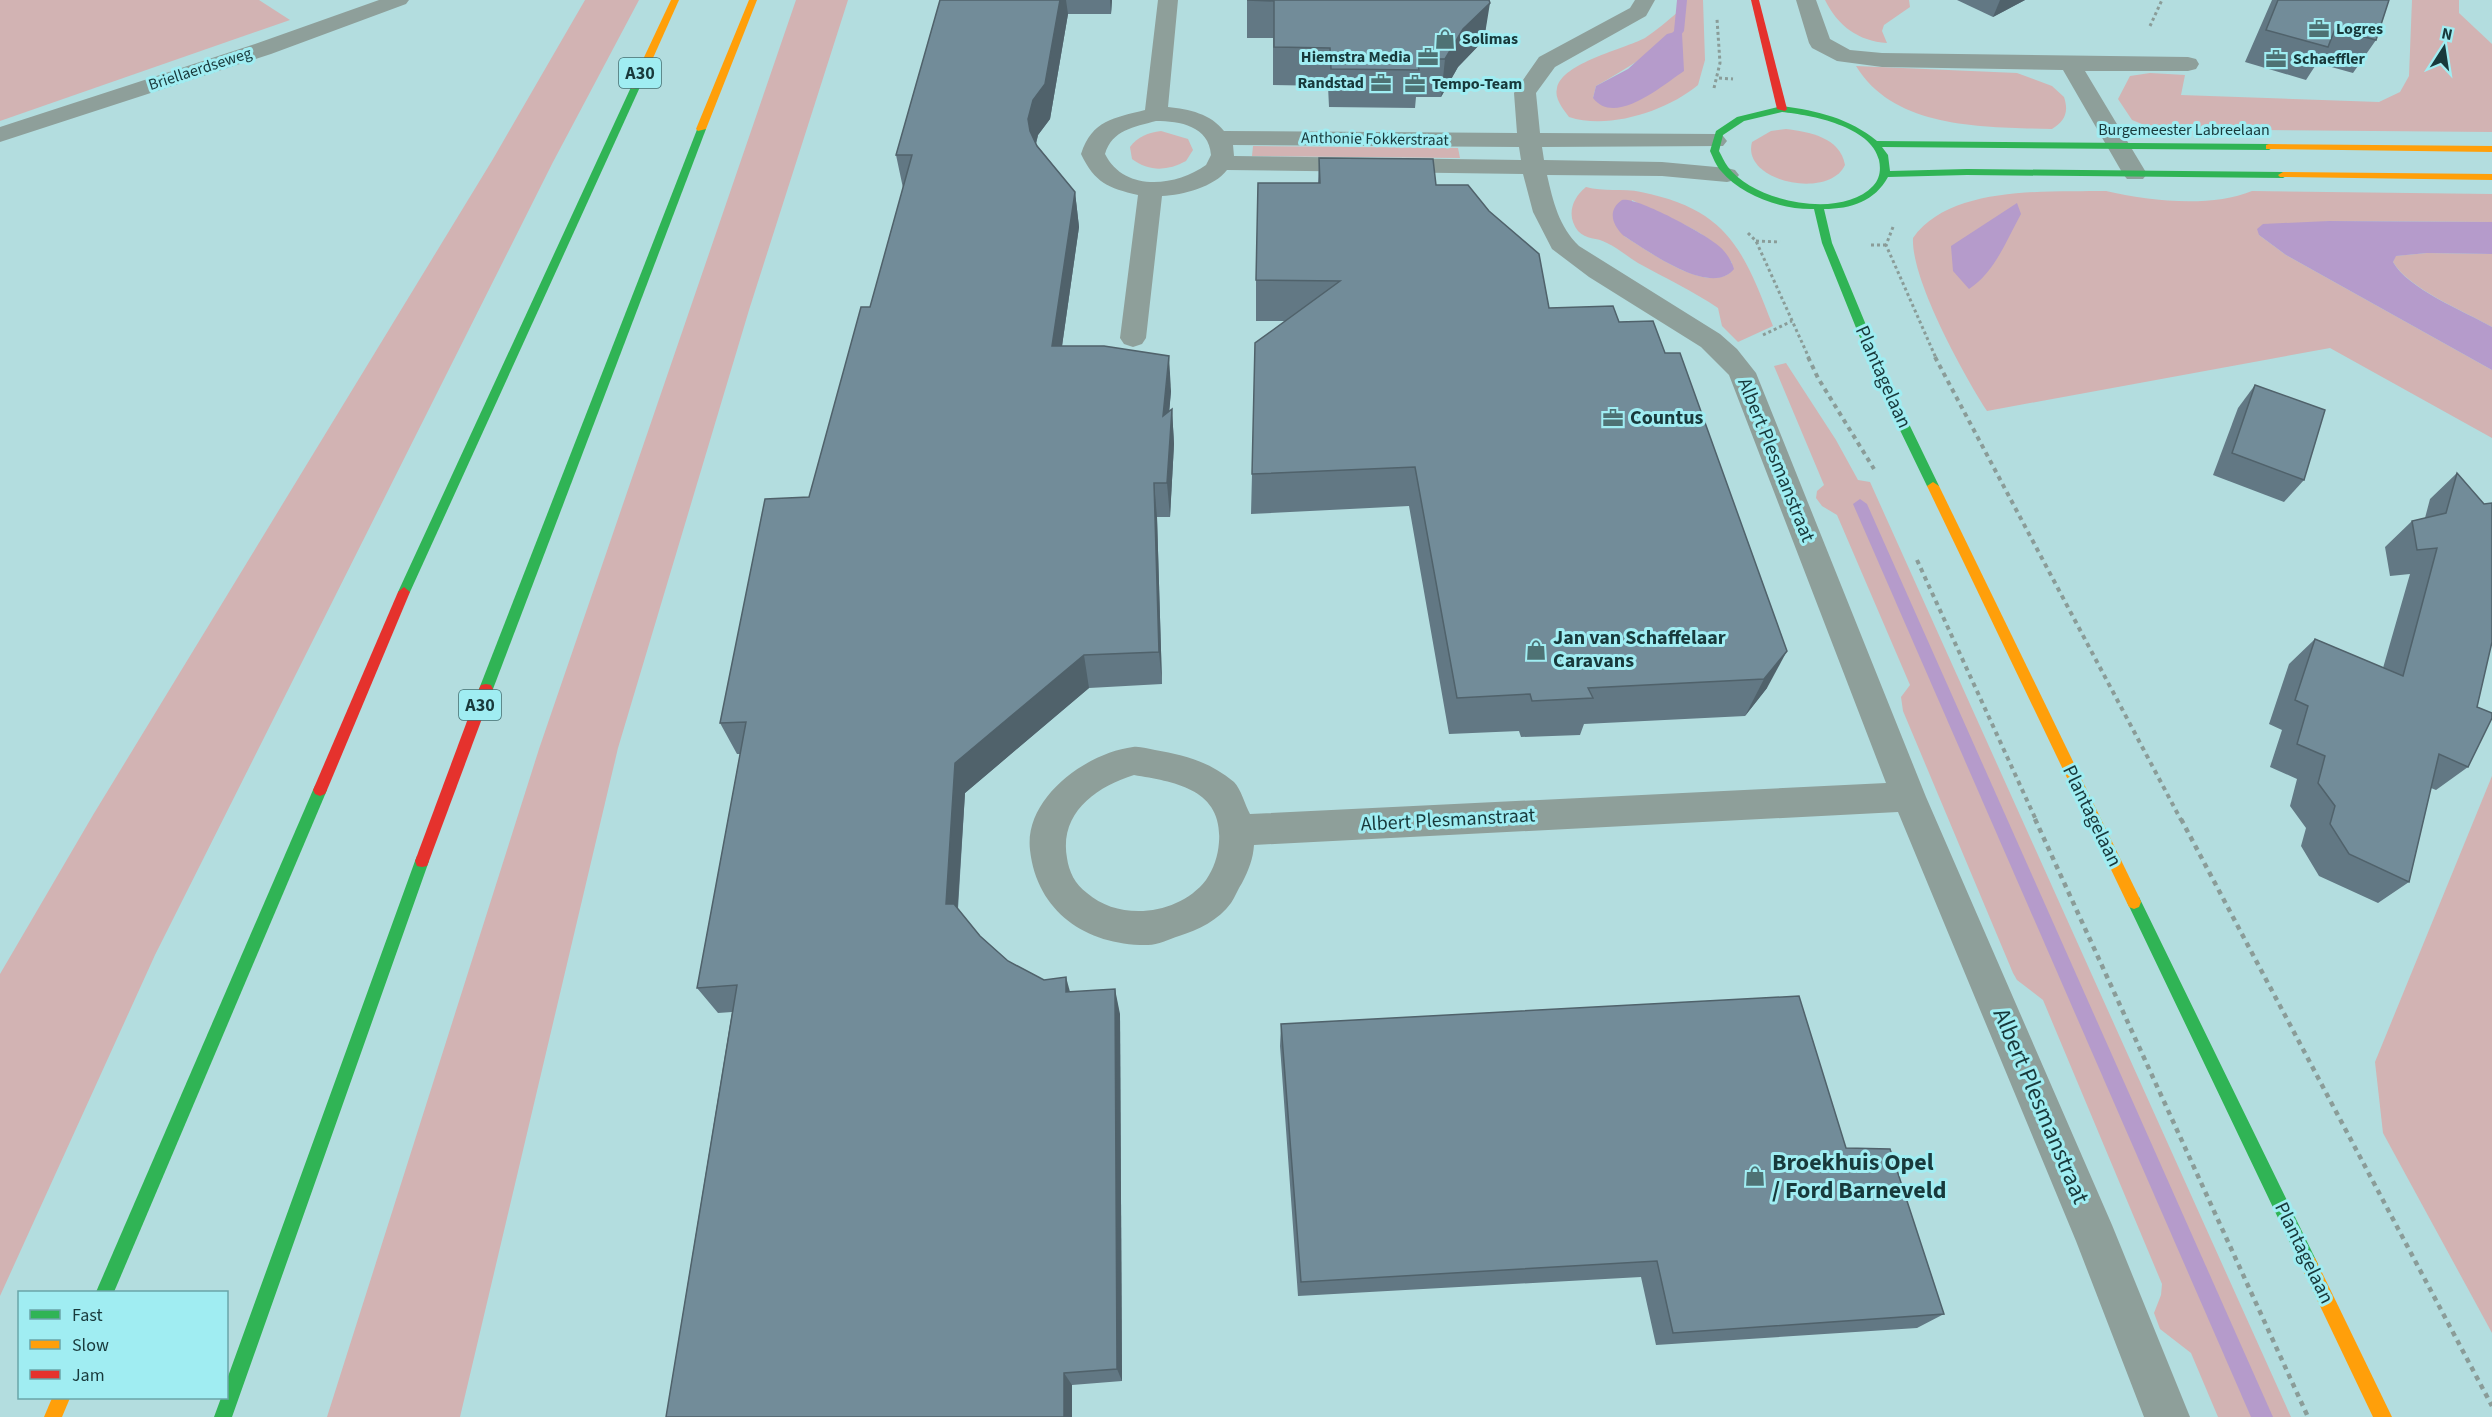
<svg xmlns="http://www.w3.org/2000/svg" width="2492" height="1417" viewBox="0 0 2492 1417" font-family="'Source Sans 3',sans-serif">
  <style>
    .green { fill: #d2b3b3; fill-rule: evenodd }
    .water { fill: #b59bcb }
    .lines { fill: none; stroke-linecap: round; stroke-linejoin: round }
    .stream { fill: #b59bcb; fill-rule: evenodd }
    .path-far2 { stroke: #8a9c98; stroke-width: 3; stroke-dasharray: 3 3; stroke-linecap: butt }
    .path-far1 { stroke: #8a9c98; stroke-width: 4; stroke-dasharray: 4.5 4.5; stroke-linecap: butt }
    .path { stroke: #8a9c98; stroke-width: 4.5; stroke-dasharray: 5 5; stroke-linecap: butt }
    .street { fill: #8e9f9a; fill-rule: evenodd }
    .fast { fill: #30b455; fill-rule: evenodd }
    .slow { fill: #ff9f0a; fill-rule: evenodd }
    .jam { fill: #e5322d; fill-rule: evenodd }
    .wall { fill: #627884 }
    .shaded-wall { fill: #50626b }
    .building { fill: #728c99; stroke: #50626b; stroke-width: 1.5 }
    .labels { text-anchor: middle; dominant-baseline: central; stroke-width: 6; stroke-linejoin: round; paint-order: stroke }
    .far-poi-label { font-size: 16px; font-weight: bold; fill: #18393b; stroke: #a0edf2; text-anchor: start }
    .far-street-label { font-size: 16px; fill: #18393b; stroke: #a0edf2 }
    .shield { fill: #a0edf2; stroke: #416f72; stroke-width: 1.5 }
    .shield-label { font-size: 18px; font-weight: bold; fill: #18393b }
    .street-label { font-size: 20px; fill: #18393b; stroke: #a0edf2 }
    .poi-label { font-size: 20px; font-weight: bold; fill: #18393b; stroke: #a0edf2; text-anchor: start }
    .near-street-label { font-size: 24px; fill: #18393b; stroke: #a0edf2 }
    .near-poi-label { font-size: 24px; font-weight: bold; fill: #18393b; stroke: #a0edf2; text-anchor: start }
  </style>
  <rect width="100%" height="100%" fill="#b3dddf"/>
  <g class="green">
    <polygon points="0,0 259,0 290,20 0,121"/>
    <polygon points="585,0 639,0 553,162 155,955 0,1296 0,974 93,815 493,159"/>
    <polygon points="796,0 848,0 749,310 618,748 460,1417 327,1417 539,749"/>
    <path d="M1678,0H1703L1705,60L1698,85C1667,111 1609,130 1569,117C1563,109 1554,98 1557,88C1562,63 1624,49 1645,38C1657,30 1667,21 1678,12ZM1682,33L1593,98L1596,86C1626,70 1652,50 1682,33Z"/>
    <path d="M1825,0H1909L1910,7L1884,25L1882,31L1887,43C1858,41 1838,26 1825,0Z"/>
    <polygon points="2412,0 2459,0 2459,13 2492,44 2492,132 2154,129 2132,120 2118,99 2130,76 2150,73 2185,75 2181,95 2379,102 2400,92 2409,76"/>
    <path d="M1856,66L2017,73L2052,86L2064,97C2069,112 2065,121 2052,129C1985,127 1895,130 1856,66Z"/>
    <path d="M1786,129C1809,132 1840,137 1845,165C1829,200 1741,182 1752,142L1771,131Z"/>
    <path d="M1161,131L1188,139L1193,150L1186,161C1168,171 1149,172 1132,159L1130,147C1138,136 1148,133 1161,131Z"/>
    <polygon points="1253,146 1458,148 1460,158 1252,156"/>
    <path d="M1586,187C1603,192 1623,188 1641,192C1729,210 1743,250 1773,326L1738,342L1722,326L1718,308C1693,291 1665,278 1638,263C1628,257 1618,248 1607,243C1597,237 1586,240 1578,231C1566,216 1572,198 1586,187ZM1632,200C1667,219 1708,228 1732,263L1730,273C1703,292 1649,251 1624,236Z"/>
    <path d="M2106,191C2149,201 2211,208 2252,191L2492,194V222L2329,221L2259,235L2286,255L2492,370V438L2330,348L1987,411C1964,375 1911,280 1913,238C1950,185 2048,192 2106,191Z"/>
    <path d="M2427,253L2492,254V327C2464,311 2409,289 2393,262L2395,256Z"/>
    <polygon points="1786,363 1836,440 1858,480 1870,482 2291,1417 2218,1417 2191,1353 2160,1329 2154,1313 2161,1295 2162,1284 2043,1000 2017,980 2013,973 1903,711 1901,697 1910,685 1837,515 1822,506 1816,498 1817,491 1824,485 1774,366"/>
    <polygon points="2492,776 2492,1333 2383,1133 2375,1062"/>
  </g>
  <g class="water">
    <path d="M1679,31L1682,33L1684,71C1663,85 1615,127 1593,98L1596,86L1628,69L1667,34Z"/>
    <path d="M1622,200C1637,197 1701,232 1715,243C1724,249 1731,259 1734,269C1711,298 1647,250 1624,236C1612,225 1607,210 1622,200Z"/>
    <path d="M2017,203L2021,214C2006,241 1995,272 1969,289L1953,271L1951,246Z"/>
    <path d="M2329,221L2492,222V254L2427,253L2396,256L2393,262C2408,289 2464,311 2492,327V370L2286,255L2259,235L2257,229L2263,224Z"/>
  </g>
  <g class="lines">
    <g class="stream">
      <polygon points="1677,0 1687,0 1684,31 1669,50 1661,50 1660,48 1674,31"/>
      <polygon points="1860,499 1867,504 2273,1417 2251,1417 1853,504"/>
    </g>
    <g class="path-far2">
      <polyline points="2150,26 2162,0"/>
      <polyline points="1719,78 1733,79"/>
      <polyline points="1714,88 1720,63 1717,19"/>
      <polyline points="1893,227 1886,245 1936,358"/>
      <polyline points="1748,233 1756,241 1809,358"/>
      <polyline points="1756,241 1780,242"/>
      <polyline points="1871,245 1886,245"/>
      <polyline points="1763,335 1792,321"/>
    </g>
    <g class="path-far1">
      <polyline points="1808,357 1818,378 1874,469"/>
      <polyline points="1935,357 2181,820"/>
      <polyline points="1917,560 2036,820"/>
    </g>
    <g class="path">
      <polyline points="2035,819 2308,1417"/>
      <polyline points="2181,819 2492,1406"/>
    </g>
    <g class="street">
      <polygon points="379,0 409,0 406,4 271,54 0,142 0,127 255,44"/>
      <path d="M1158,0H1178L1168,107C1189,109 1211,114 1224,131L1517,133L1514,93L1539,57L1630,8L1635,0H1655L1646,16L1555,67L1536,93L1540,133L1715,134L1723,136L1727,141L1723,146L1542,147L1544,160L1662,162L1727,168L1735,170L1739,175L1735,180L1727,182L1662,176L1547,175C1553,201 1559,227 1579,246L1720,334L1737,349L1756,373L1926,797L2112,1225L2190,1417H2144L2076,1241L1898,812L1254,845C1253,859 1249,869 1242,883C1238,889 1235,897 1231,903C1219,920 1198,930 1179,936C1169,939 1158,945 1148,945C1088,946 1037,913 1030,850C1024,798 1086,753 1133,747C1140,746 1148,749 1155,750C1185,755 1210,762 1234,782C1241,789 1245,805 1250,814L1886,783L1729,375L1701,347L1589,277L1552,249L1533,212L1523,174L1227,170C1214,187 1183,195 1162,196L1146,338L1142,344L1133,347L1124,344L1120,338L1138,195C1108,188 1095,183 1081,154C1092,120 1114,118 1145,110ZM1156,121C1180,121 1209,126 1211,155L1206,165C1175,187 1124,192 1105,154C1112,130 1134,127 1156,121ZM1233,145L1519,147L1521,160L1234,156ZM1134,775C1175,782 1223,789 1219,842C1218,856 1214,868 1206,880C1179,915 1120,922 1087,893C1075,884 1069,872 1067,858C1059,814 1095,787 1134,775Z"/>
      <polygon points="1796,0 1816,0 1830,39 1850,50 1882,53 2188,57 2196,59 2199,64 2196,69 2188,71 2085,71 2147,174 2143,179 2127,179 2123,174 2063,70 1882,67 1837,61 1812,48 1809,43"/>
    </g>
    <g class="fast">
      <polygon points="632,85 640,87 410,592 404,597 400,595 398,592"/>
      <path d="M1782,106C1818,111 1849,118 1877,141L2269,144L2274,147L2269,150L1882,147L1888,155L1890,171L1967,169L2283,172L2288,175L2283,178L1967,175L1888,177C1875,201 1851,209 1824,209L1832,243L1895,395L1939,486L1933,490L1927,486L1883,395L1822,243L1814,209C1783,210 1742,196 1721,171C1716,166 1713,157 1710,151L1716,131L1737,117ZM1782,112C1811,115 1871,126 1879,160C1881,169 1880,179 1873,186C1841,220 1754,202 1728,167C1724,162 1722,156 1719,151L1723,135L1744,121Z"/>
      <polygon points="698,127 706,129 493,689 491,693 481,693 479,689"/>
      <polygon points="320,784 325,786 327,790 114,1292 96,1292 313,790 315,786"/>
      <polygon points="422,855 427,856 429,861 232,1417 214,1417 221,1398 226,1398 226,1382 415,861 417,856"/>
      <polygon points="2134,895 2139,897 2315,1258 2318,1264 2315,1270 2309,1273 2303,1270 2127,902 2129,897"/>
    </g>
    <g class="slow">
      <polygon points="671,0 679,0 640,87 632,89 630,87"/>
      <polygon points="749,0 757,0 706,129 698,131 696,129"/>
      <polygon points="2269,144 2492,146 2492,152 2266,149 2266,145"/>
      <polygon points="2283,172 2492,174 2492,180 2280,177 2278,175"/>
      <polygon points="1933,482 1939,486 2139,897 2141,902 2139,907 2134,909 2129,907 1927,486"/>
      <polygon points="2309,1255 2315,1258 2392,1417 2373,1417 2300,1264 2303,1258"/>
      <polygon points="52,1398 70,1398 62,1417 44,1417"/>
    </g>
    <g class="jam">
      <polygon points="1751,0 1759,0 1787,109 1785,111 1777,109"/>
      <polygon points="404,587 410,592 327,790 325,794 320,796 315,794 313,790 398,592"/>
      <polygon points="486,684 491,685 493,689 429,861 427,866 422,867 417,866 415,861 479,689 481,685"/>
    </g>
  </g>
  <g class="wall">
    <polygon points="940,0 1112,0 1111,14 1068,14 1050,119 1038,135 1036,144 1075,192 1079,227 1062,346 1171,391 1169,411 1172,409 1174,444 1170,517 1157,517 1162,684 1089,688 965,793 958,909 980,936 1008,961 1044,980 1120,1014 1122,1381 1072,1385 1072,1417 666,1417 732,1012 718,1013 697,988 740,754 737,754 720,723 809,497 870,307 903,188 896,155"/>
    <polygon points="1247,0 1489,0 1484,40 1458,67 1441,97 1416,97 1415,108 1329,107 1328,86 1273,85 1273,38 1247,38"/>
    <polygon points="1957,0 2025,0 1993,17"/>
    <polygon points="2272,0 2389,0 2376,40 2353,73 2317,63 2306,80 2245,62"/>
    <polygon points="1319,158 1436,185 1549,308 1619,322 1653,321 1767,688 1745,716 1584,724 1580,735 1521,737 1519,731 1449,734 1409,506 1251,514 1252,474 1284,321 1256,321 1256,280 1318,183"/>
    <polygon points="2255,385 2304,480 2284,502 2213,475 2238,408"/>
    <polygon points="2457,473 2477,707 2468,767 2436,790 2431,788 2409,882 2378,903 2319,876 2301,846 2306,828 2290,806 2297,779 2270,767 2282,730 2269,724 2289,664 2315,639 2383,668 2410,574 2390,576 2385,547 2412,521 2425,518 2430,499"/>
    <polygon points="1281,1024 1846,1148 1944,1314 1917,1328 1656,1345 1641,1277 1298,1296 1280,1046"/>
  </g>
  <g class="shaded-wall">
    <polygon points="1060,0 1066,0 1068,14 1050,119 1038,135 1033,155 1028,119"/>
    <polygon points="1110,0 1112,0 1111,14"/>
    <polygon points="2000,0 2025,0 1993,17"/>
    <polygon points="1490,3 1484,40 1458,67 1441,97 1445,59 1463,29"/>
    <polygon points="1075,192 1079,227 1057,381 1052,346"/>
    <polygon points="1169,356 1171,391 1166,451 1163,416"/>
    <polygon points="1172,409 1174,444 1170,517 1167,483"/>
    <polygon points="1154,483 1157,517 1162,684 1159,652"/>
    <polygon points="1787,651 1767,688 1745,716 1764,679"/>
    <polygon points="1084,655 1089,688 965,793 956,931 946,904 955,763"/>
    <polygon points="1066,977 1073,1003 1066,992"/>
    <polygon points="1115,989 1120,1014 1122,1381 1117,1369"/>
    <polygon points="1064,1373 1072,1385 1072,1417 1064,1417"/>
  </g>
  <g class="building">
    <polygon points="940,0 1060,0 1045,84 1033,100 1028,119 1030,131 1037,146 1075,192 1052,346 1104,346 1169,356 1163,416 1172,409 1167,483 1154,483 1159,652 1084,655 955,763 946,904 954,904 980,936 1008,961 1044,980 1066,977 1066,992 1115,989 1117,1369 1064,1373 1064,1417 666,1417 737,985 697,988 746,722 720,723 765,499 809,497 861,307 870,307 912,155 896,155"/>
    <polygon points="1247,0 1489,0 1490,3 1463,29 1445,59 1417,59 1419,70 1331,69 1330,48 1274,47 1274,1"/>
    <polygon points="2278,0 2389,0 2376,40 2335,29 2328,47 2266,30"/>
    <polygon points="1319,158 1433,159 1436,185 1468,185 1489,211 1539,254 1549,308 1613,306 1619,322 1653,321 1665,353 1680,353 1787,651 1764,679 1588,688 1593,698 1532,701 1530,694 1457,698 1415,467 1252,474 1255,343 1340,281 1256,280 1258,183 1320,183"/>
    <polygon points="2255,385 2325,410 2304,480 2232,453"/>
    <polygon points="2457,473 2484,504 2492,503 2492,642 2477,707 2492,713 2492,718 2468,767 2439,754 2409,882 2349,854 2330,824 2335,806 2318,783 2325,756 2297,744 2308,706 2295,700 2315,639 2403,676 2437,548 2417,550 2412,521 2446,513"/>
    <polygon points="1799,996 1846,1148 1890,1149 1944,1314 1673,1333 1657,1261 1301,1282 1281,1024"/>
  </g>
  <defs>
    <g id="office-bare" transform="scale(1.62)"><path d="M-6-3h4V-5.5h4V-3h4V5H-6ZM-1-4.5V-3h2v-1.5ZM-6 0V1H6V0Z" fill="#4e7274" stroke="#a0edf2" stroke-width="2.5" paint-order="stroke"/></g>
    <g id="shop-bare" transform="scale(1.62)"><path d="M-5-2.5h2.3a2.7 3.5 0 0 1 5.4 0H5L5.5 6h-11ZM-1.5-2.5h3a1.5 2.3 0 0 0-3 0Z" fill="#4e7274" stroke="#a0edf2" stroke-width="2.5" paint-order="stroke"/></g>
  </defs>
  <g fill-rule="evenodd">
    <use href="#office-bare" x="2319" y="29"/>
    <use href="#shop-bare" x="1445" y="39"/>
    <use href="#office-bare" x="1428" y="57"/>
    <use href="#office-bare" x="2276" y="59"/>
    <use href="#office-bare" x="1381" y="83"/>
    <use href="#office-bare" x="1415" y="84"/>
    <use href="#office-bare" x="1613" y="418"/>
    <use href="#shop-bare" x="1536" y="650"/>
    <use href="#shop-bare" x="1755" y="1176"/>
  </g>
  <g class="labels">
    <g class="far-poi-label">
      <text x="2336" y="29">Logres</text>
      <text x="1462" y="39">Solimas</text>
      <text x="1411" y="57" text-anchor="end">Hiemstra Media</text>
      <text x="2293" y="59">Schaeffler</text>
      <text x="1364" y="83" text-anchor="end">Randstad</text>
      <text x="1432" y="84">Tempo-Team</text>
    </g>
    <g class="far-street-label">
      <text transform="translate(200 69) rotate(-18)">Briellaerdseweg</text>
      <text x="2184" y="130">Burgemeester Labreelaan</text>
      <text transform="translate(1375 139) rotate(1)">Anthonie Fokkerstraat</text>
    </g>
    <g class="shield">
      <rect x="619" y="58" width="42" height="30" rx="4.5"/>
      <rect x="459" y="690" width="42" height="30" rx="4.5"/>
    </g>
    <g class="shield-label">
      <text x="640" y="73">A30</text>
      <text x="480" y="705">A30</text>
    </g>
    <g class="street-label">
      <text transform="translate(1883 377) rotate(66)">Plantagelaan</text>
      <text transform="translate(1776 460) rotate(68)">Albert Plesmanstraat</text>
      <text transform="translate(2092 816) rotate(64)">Plantagelaan</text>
      <text transform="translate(1448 820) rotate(-3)">Albert Plesmanstraat</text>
      <text transform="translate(2304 1253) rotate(64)">Plantagelaan</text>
    </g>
    <g class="poi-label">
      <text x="1630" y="418">Countus</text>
      <text x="1553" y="638">Jan van Schaffelaar<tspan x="1553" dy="23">Caravans</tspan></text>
    </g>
    <g class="near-street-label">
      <text transform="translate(2041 1106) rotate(67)">Albert Plesmanstraat</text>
    </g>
    <g class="near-poi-label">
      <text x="1772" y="1162">Broekhuis Opel<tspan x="1772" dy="28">/ Ford Barneveld</tspan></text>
    </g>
  </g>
  <rect x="18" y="1291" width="210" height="108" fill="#a0edf2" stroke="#6aa5a9" stroke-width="1.5"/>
  <rect x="30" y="1310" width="30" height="9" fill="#30b455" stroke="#6aa5a9" stroke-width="1.5"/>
  <text x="72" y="1321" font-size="18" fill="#18393b">Fast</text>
  <rect x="30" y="1340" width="30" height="9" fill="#ff9f0a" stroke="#6aa5a9" stroke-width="1.5"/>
  <text x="72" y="1351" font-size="18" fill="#18393b">Slow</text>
  <rect x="30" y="1370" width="30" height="9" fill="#e5322d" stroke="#6aa5a9" stroke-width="1.5"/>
  <text x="72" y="1381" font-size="18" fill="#18393b">Jam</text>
  <g transform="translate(2444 48) rotate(12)" stroke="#a0edf2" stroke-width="4.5" paint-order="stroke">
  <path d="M0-4.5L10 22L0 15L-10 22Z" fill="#18393b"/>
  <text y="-9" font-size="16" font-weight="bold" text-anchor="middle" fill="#18393b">N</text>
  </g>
</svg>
